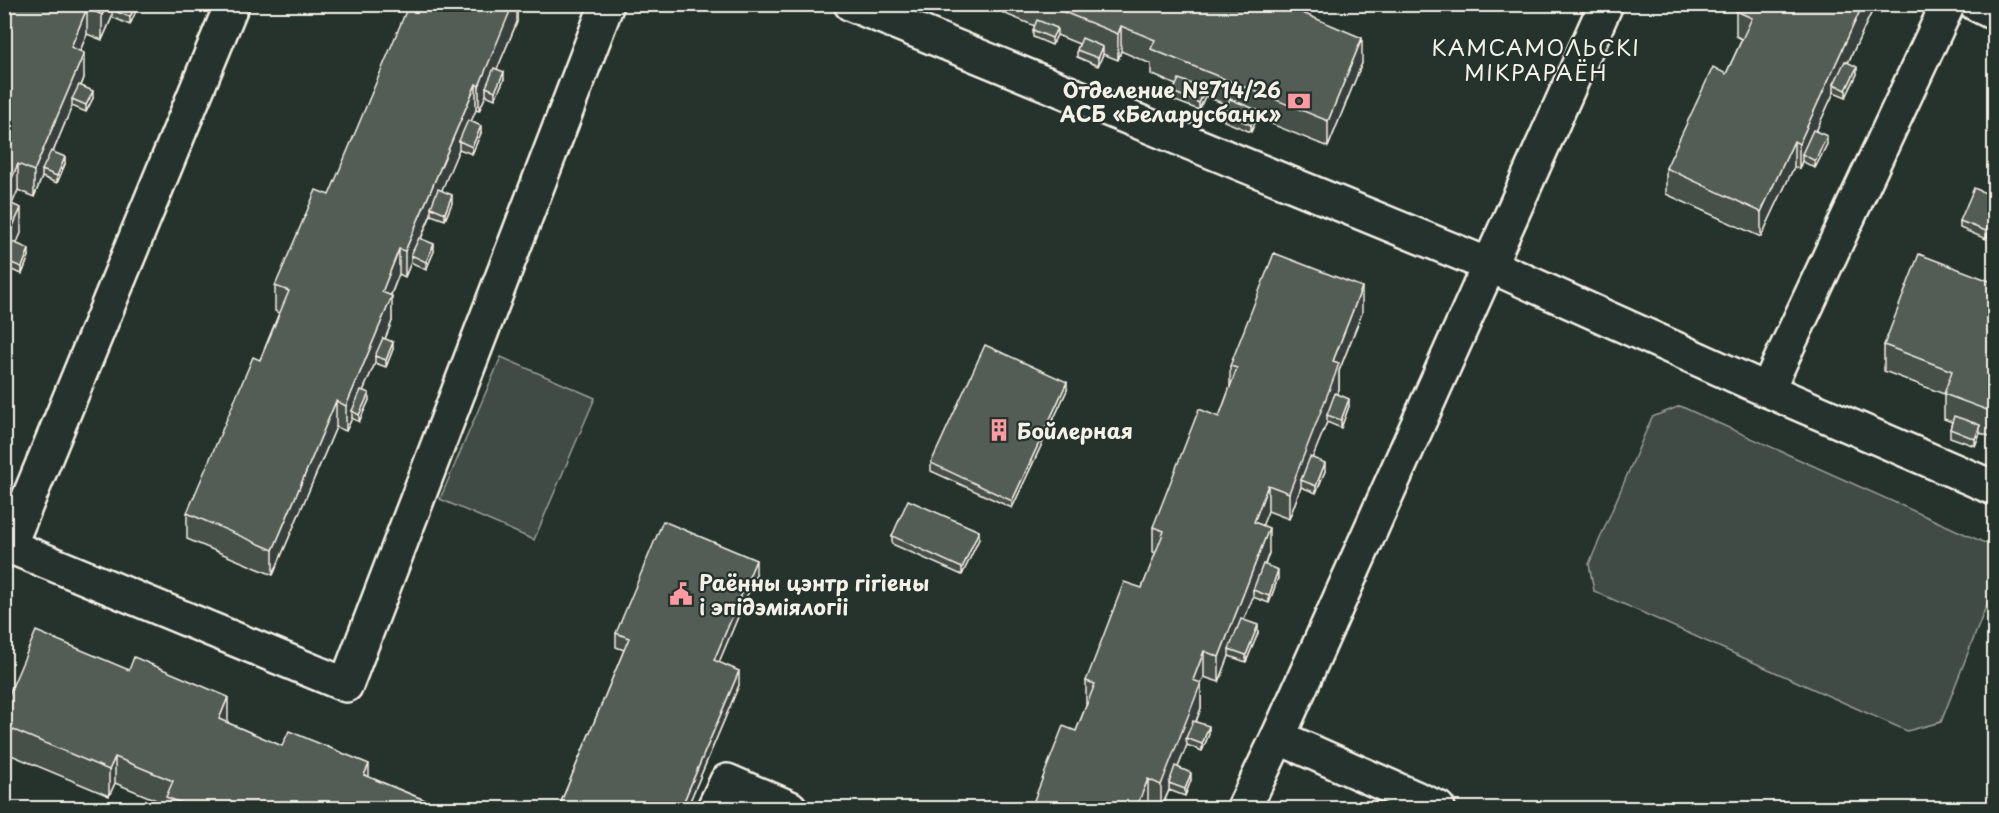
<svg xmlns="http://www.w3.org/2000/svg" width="1999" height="813" viewBox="0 0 1999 813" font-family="'Playpen Sans',sans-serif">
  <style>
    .green { fill: #414b45; stroke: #9a9e96; stroke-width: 1.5 }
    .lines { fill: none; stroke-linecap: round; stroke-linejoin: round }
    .minor-casing { stroke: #f4f1e8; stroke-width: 38 }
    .minor { stroke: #26332d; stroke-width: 33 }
    .wall { fill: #474f49; stroke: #f4f1e8; stroke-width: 1.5 }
    .shaded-wall { fill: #39403c; stroke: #f4f1e8; stroke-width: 1.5 }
    .building { fill: #525c55; stroke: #f4f1e8; stroke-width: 1.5 }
    .labels { text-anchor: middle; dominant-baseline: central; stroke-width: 4.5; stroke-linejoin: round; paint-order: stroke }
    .poi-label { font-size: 21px; font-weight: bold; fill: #f4f1e8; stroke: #26332d; text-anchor: start }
    .neighbourhood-label { font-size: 22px; letter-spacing: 1.5px; fill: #f4f1e8; stroke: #26332d }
  </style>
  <rect width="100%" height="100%" fill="#26332d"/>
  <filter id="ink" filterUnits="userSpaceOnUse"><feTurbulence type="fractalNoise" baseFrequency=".0167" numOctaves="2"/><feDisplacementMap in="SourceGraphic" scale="12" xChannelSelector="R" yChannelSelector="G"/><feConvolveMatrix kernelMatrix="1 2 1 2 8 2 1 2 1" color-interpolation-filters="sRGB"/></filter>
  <g filter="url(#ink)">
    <g class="green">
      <polygon points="501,357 595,398 534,540 440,499"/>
      <polygon points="1680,406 1994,547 1994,586 1941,722 1907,731 1594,591 1589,564 1652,417"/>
    </g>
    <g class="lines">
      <g class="minor-casing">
        <g id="minor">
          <polyline points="851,4 1489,265 1767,390 1994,488"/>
          <polyline points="1976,4 1994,13"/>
          <polyline points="1767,390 1948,4"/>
          <polyline points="9,546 346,685 607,4"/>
          <polyline points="4,551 9,546 232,4"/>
          <polyline points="1278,737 1438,808"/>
          <polyline points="714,808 727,781 790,808"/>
          <polyline points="1244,808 1278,737 1606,4"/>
        </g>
      </g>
      <use href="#minor" class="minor"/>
    </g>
    <g class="wall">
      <polygon points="4,4 138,4 130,25 112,17 102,40 87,34 80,51 84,78 81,86 93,98 86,112 72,106 53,152 65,164 57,183 42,177 34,197 18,190 12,204 21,233 16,243 29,256 22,274 6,268 4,271"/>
      <polygon points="517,4 517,22 497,69 504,79 495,99 486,95 479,111 476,110 471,121 481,133 472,154 459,149 441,190 452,203 445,220 431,215 421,239 434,251 426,270 411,262 405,277 399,274 391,295 392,321 385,339 393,349 386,367 375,363 363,391 369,400 359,422 352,418 346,431 336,427 273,575 187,539 187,513 260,360 279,313 275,311 275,286 329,195"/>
      <polygon points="1003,4 1264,4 1362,63 1328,147 1257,118 1251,132 1224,121 1224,113 1227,105 1205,96 1199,110 1173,100 1173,92 1176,85 1151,74 1151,64 1121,51 1118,60 1103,54 1098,66 1077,57 1077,50 1079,44 1057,35 1052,45 1033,37 1033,30 1035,26 1003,13"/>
      <polygon points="1739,4 1884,4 1880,13 1873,9 1848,63 1857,74 1846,97 1834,92 1816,131 1827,144 1815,168 1802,161 1799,169 1794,167 1761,237 1666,194 1666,168 1726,74 1742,39 1736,36 1736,11"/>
      <polygon points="1995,197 1995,217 1986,239 1960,228 1960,221"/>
      <polygon points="1995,283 1995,438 1980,433 1975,446 1950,437 1950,429 1952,422 1944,419 1944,394 1884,371 1884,345"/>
      <polygon points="1362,313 1339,371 1339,389 1337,394 1349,406 1341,428 1327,422 1312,458 1325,471 1316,493 1301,487 1289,519 1268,511 1262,525 1269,553 1265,565 1278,578 1269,603 1253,597 1244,620 1258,633 1246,662 1229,656 1219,682 1204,677 1201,684 1201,708 1196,722 1209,734 1202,751 1187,745 1178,767 1191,780 1185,796 1169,790 1162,808 1157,808 1148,805 1076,731 1086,706 1086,681 1142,588 1156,553 1153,552 1153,527 1219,417 1230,387 1230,366"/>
      <polygon points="1067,390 1012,508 931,471 931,463"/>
      <polygon points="892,536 979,539 962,575 892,544"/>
      <polygon points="756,574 719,662 739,685 687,808 561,808 561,802 624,650 616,647 616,633"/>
      <polygon points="4,706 228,722 228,723 282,746 369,777 444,808 166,808 166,804 115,783 109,796 4,752"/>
    </g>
    <g class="shaded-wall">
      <polygon points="107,4 117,4 112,10 112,17 102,40 102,15"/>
      <polygon points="136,4 138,4 138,6 130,25 130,17"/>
      <polygon points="509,4 517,4 517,22 489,88 486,87 486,95 479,111 479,86"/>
      <polygon points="1863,4 1873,4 1873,9 1837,86 1834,84 1834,92 1805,155 1802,154 1802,161 1799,169 1799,144"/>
      <polygon points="1880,4 1884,4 1880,13"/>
      <polygon points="87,8 87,34 71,72 71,47"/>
      <polygon points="1121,26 1121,51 1118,60 1118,34"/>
      <polygon points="1057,28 1057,35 1052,45 1052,38"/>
      <polygon points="1362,38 1362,63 1328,147 1328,121"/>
      <polygon points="1103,47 1103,54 1098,66 1098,58"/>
      <polygon points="84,53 84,78 75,100 72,99 72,106 45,171 42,170 42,177 34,197 34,171"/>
      <polygon points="1857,67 1857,74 1846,97 1846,90"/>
      <polygon points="504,72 504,79 495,99 495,91"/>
      <polygon points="476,84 476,110 462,142 459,141 459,149 434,209 431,207 431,214 413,257 411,255 411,262 405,277 405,251"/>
      <polygon points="1205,89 1205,96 1199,110 1199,103"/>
      <polygon points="93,91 93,98 86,112 86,105"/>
      <polygon points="1257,110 1257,118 1251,132 1251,125"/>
      <polygon points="481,126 481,133 472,154 472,147"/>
      <polygon points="1827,136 1827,144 1815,168 1815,161"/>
      <polygon points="1794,141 1794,167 1761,237 1761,212"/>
      <polygon points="65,157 65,164 57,183 57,176"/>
      <polygon points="18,164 18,190 4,222 4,196"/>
      <polygon points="452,195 452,203 445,220 445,213"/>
      <polygon points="21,208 21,233 9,262 6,261 6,268 4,271 4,246"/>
      <polygon points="1995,210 1995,217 1986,239 1986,231"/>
      <polygon points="434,244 434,251 426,270 426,262"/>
      <polygon points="29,249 29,256 22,274 22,267"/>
      <polygon points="399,249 399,274 382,317 382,292"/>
      <polygon points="1362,287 1362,313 1339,371 1339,389 1335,400 1327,415 1327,422 1303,481 1301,480 1301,487 1289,519 1289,493 1333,361"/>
      <polygon points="392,296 392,321 378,357 375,356 375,363 354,412 352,411 352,418 346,431 346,406"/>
      <polygon points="393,342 393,349 386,367 386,360"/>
      <polygon points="1067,382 1067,390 1012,508 1012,501"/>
      <polygon points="369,393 369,400 359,422 359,415"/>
      <polygon points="1349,399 1349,406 1341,428 1341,420"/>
      <polygon points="336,401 336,427 273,575 273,550"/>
      <polygon points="1980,425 1980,433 1975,446 1975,439"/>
      <polygon points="1325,463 1325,471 1316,493 1316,486"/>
      <polygon points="1268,485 1268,511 1254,547 1254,522"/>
      <polygon points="1269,528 1269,553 1255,590 1253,590 1253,597 1232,650 1229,649 1229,656 1219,682 1219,657"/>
      <polygon points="979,531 979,539 962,575 962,568"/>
      <polygon points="756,560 756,574 714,674 714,660"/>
      <polygon points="1278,570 1278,578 1269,603 1269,596"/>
      <polygon points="1258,625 1258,633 1246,662 1246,655"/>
      <polygon points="1204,651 1204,677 1201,684 1201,708 1189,739 1186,738 1187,745 1171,784 1169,783 1169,790 1161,808 1161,785 1193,680"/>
      <polygon points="739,671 739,685 687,808 681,808"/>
      <polygon points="228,697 228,722 219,745 219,719"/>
      <polygon points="1209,726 1209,734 1202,751 1202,744"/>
      <polygon points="115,757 115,783 109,796 109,770"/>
      <polygon points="369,764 369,790 364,775"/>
      <polygon points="1191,773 1191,780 1185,796 1185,789"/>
      <polygon points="1148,779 1148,805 1146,808 1136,808"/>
    </g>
    <g class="building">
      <polygon points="4,4 107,4 102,15 87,8 71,47 84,53 34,171 18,164 4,196"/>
      <polygon points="114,4 136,4 130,17 112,10"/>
      <polygon points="409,4 513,4 479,86 476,84 405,251 399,249 382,292 392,296 346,406 336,401 273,550 187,513 253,357 260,360 289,291 275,286 316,190 329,195"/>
      <polygon points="1044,4 1264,4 1283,12 1286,6 1362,38 1328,121 1151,49 1155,40 1121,26 1118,34"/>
      <polygon points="1739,4 1863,4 1799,144 1794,141 1761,212 1666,168 1713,67 1726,74 1752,18 1736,11"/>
      <polygon points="1037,20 1057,28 1052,38 1033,30"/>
      <polygon points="1082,38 1103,47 1098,58 1077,50"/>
      <polygon points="1845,61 1857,67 1846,90 1834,84"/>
      <polygon points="494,68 504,72 495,91 486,87"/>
      <polygon points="1179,79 1205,89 1199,103 1173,92"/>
      <polygon points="79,85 93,91 86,105 72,99"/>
      <polygon points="1230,99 1257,110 1251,125 1224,113"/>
      <polygon points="468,120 481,126 472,147 459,141"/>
      <polygon points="1813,130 1827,136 1815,161 1802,154"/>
      <polygon points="51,151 65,157 57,176 42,170"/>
      <polygon points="1974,188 1995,197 1995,210 1986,231 1960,221"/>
      <polygon points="438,189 452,195 445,213 431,207"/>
      <polygon points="4,201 21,208 4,246"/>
      <polygon points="419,238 434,244 426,262 411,255"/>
      <polygon points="13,242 29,249 22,267 6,261"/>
      <polygon points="1274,253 1362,287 1333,361 1339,363 1335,375 1289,493 1268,485 1254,522 1269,528 1219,657 1204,651 1193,680 1201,683 1161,785 1148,779 1136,808 1031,808 1063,726 1076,731 1095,684 1086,681 1124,582 1142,588 1164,531 1153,527 1199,409 1219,417 1237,368 1230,366"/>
      <polygon points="1919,254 1995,283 1995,413 1944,394 1952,371 1884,345"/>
      <polygon points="383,338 393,342 386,360 375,356"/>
      <polygon points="985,345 1067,382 1012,501 931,463"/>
      <polygon points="361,390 369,393 359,415 352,411"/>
      <polygon points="1335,393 1349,399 1341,420 1327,415"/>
      <polygon points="1954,416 1980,425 1975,439 1950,429"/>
      <polygon points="1310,457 1325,463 1316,486 1301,480"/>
      <polygon points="908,500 979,531 962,568 892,536"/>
      <polygon points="663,521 756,560 714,660 739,671 681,808 656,808 650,806 649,808 576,808 561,802 629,638 616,633"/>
      <polygon points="1263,564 1278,570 1269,596 1253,590"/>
      <polygon points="1241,619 1258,625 1246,655 1229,649"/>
      <polygon points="36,631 129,670 134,657 228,697 219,719 282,746 289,731 369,764 364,775 444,808 195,808 166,797 173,781 115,757 109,770 4,726 4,706"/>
      <polygon points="1193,721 1209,726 1202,744 1186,738"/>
      <polygon points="1175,766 1191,773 1185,789 1169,783"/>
      <polygon points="454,801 471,808 451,808"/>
    </g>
  </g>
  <defs>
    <g id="bank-bare" transform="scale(1.8)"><path d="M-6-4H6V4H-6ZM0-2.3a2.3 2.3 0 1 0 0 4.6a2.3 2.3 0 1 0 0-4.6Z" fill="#ff9aa2" stroke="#26332d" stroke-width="2.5" paint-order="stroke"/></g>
    <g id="building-bare" transform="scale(1.8)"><path d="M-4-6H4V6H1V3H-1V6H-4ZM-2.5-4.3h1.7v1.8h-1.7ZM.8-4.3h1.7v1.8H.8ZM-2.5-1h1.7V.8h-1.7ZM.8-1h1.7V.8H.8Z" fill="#ff9aa2" stroke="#26332d" stroke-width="2.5" paint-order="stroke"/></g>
    <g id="civic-bare" transform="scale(1.8)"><path d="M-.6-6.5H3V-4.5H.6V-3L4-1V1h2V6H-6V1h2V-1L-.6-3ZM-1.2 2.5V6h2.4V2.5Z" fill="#ff9aa2" stroke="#26332d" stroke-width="2.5" paint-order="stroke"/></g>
  </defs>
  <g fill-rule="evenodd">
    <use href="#bank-bare" x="1299" y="101"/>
    <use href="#building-bare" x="999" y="430"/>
    <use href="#civic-bare" x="681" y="594"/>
  </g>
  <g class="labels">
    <g class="poi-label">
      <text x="1281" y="89" text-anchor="end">Отделение №714/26<tspan x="1281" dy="24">АСБ «Беларусбанк»</tspan></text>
      <text x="1017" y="430">Бойлерная</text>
      <text x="699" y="582">Раённы цэнтр гігіены<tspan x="699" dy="24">і эпідэміялогіі</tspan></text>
    </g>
    <g class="neighbourhood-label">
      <text x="1536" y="46">КАМСАМОЛЬСКІ<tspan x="1536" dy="25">МІКРАРАЁН</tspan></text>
    </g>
  </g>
  <rect width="1999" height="813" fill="none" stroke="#26332d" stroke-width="24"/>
  <rect x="12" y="12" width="1975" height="789" fill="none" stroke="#f4f1e8" stroke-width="2" filter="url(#ink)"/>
</svg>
